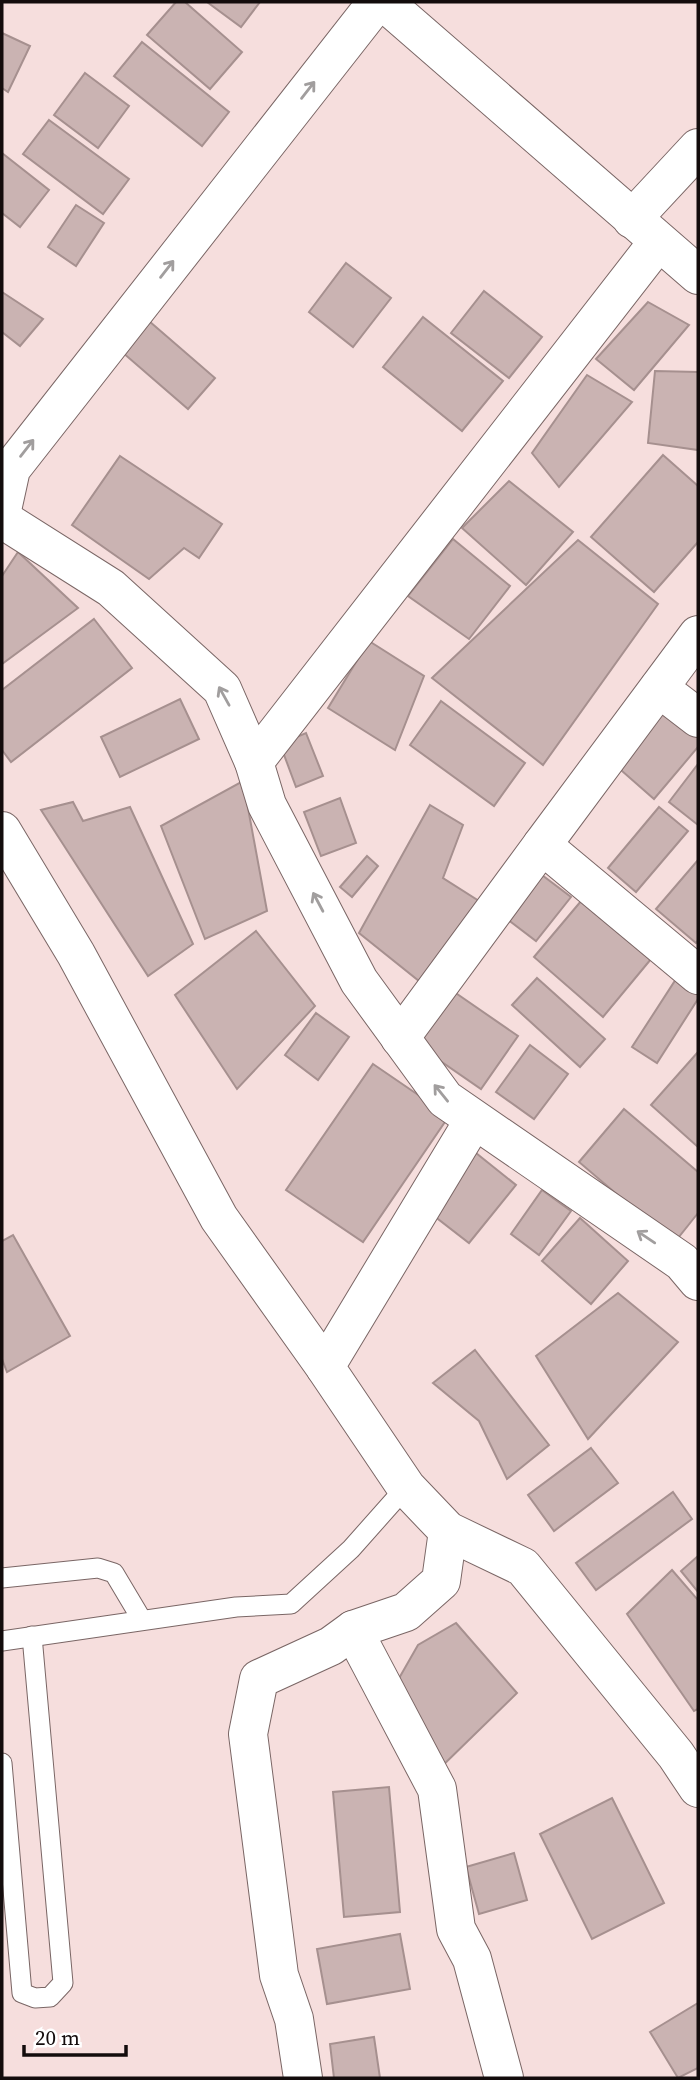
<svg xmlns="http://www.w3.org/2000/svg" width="700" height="2080" viewBox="0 0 700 2080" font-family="'Source Serif 4',serif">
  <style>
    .building { fill: #cab3b2; stroke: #a6908f; stroke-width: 2 }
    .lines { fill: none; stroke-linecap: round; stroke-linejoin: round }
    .lane-casing { stroke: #7a6665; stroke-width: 21 }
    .street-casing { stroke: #7a6665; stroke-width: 40 }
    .secondary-casing { stroke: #7a6665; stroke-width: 40 }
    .lane { stroke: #fff; stroke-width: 19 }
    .street { stroke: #fff; stroke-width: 38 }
    .secondary { stroke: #fff; stroke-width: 38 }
    .oneway { stroke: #a19e9e }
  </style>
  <rect width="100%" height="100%" fill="#f6dedd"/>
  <g class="building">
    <polygon points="176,2 185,2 242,52 210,89 147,35"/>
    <polygon points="207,2 260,2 241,27"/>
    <polygon points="2,33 30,46 8,92 2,88"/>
    <polygon points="142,42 229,112 202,146 114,76"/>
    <polygon points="85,73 129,106 98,148 54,115"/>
    <polygon points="49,120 129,179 103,214 23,154"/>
    <polygon points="2,153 49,190 20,227 2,213"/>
    <polygon points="76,205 104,223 76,266 48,247"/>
    <polygon points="346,263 391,298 353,347 309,312"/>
    <polygon points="484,291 542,337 509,378 451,333"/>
    <polygon points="2,292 43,319 20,346 2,332"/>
    <polygon points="648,302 689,325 634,390 596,359"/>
    <polygon points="423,317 503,381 462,431 383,367"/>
    <polygon points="149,321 215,378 188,409 122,352"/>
    <polygon points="655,371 698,372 698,450 648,443"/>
    <polygon points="587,375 632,402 559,487 532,453"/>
    <polygon points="663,455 698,486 698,542 654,592 591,537"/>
    <polygon points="120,456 222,524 199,558 184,548 149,579 72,525"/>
    <polygon points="509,481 573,532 526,585 462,528"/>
    <polygon points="453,539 510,586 469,639 408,596"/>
    <polygon points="578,540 658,604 543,765 432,678"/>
    <polygon points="18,552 78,608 2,664 2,576"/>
    <polygon points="94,619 132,668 11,762 2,750 2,690"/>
    <polygon points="369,641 424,676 395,750 328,708"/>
    <polygon points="180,699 199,739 120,777 101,737"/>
    <polygon points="441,701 525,763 494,806 410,745"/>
    <polygon points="664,705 698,734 698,747 654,799 614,764"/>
    <polygon points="306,733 323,776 296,787 280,744"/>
    <polygon points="698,764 698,825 669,802"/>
    <polygon points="243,781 267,911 205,939 161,826"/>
    <polygon points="340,798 356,843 321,856 304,812"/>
    <polygon points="73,802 83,821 130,807 193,944 148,976 41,810"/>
    <polygon points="430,805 463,825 443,878 479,901 419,981 359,933"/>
    <polygon points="659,807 688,831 636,892 608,868"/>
    <polygon points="367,856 378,866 352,897 340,887"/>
    <polygon points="698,860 698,940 696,943 656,909"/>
    <polygon points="538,872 571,897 536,941 503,916"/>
    <polygon points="587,894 656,953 603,1017 534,957"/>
    <polygon points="256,931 315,1006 237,1089 175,995"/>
    <polygon points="678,976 698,989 698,999 657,1063 632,1047"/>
    <polygon points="537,978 605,1039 580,1067 512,1005"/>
    <polygon points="447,987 518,1036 481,1089 410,1040"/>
    <polygon points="316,1013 349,1037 318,1080 285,1055"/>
    <polygon points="530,1045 568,1074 534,1119 496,1092"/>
    <polygon points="698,1052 698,1147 651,1105"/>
    <polygon points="373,1064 449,1116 363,1242 286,1190"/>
    <polygon points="624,1109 698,1172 698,1213 674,1243 579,1162"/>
    <polygon points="476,1153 516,1185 469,1243 429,1212"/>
    <polygon points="542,1190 571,1211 539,1255 511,1234"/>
    <polygon points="580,1218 628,1261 591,1304 542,1261"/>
    <polygon points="13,1235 70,1336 7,1372 2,1359 2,1241"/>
    <polygon points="618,1293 678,1342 588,1439 536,1356"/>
    <polygon points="475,1350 549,1445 507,1479 479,1421 433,1383"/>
    <polygon points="591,1448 618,1483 554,1531 528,1495"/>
    <polygon points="673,1492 692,1519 596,1590 576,1563"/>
    <polygon points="698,1556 698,1592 681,1571"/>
    <polygon points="672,1570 698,1600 698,1709 694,1711 627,1614"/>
    <polygon points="456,1623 517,1693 435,1773 394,1687 418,1645"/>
    <polygon points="389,1787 400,1912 344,1917 333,1792"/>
    <polygon points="612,1798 664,1903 592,1939 540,1834"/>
    <polygon points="514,1853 527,1900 479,1914 466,1867"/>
    <polygon points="400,1934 410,1989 327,2004 317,1949"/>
    <polygon points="698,2003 698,2068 678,2078 650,2032"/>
    <polygon points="374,2037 380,2078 334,2078 330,2044"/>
  </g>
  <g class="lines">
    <g class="lane-casing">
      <g id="lane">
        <polyline points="2,1578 98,1568 114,1573 142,1620"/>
        <polyline points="2,1641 236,1607 291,1604 351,1549 406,1487"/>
        <polyline points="2,1763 22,1993 35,1998 50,1997 63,1983 32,1636"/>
      </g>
    </g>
    <g class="street-casing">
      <g id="street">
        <polyline points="384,2 698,275"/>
        <polyline points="632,219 698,148"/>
        <polyline points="659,688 698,718"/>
        <polyline points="254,762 658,242"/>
        <polyline points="2,831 76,954 219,1218 325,1367"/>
        <polyline points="542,845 698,635"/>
        <polyline points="400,1038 542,845 698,975"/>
        <polyline points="474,1120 325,1367 406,1487 448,1531 523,1567 676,1755 698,1788"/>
        <polyline points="353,1630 437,1789 456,1929 472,1959 504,2078"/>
        <polyline points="303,2078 294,2019 279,1975 248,1734 259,1679 331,1646 353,1630 406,1612 441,1581 448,1531"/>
      </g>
    </g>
    <g class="secondary-casing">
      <g id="secondary">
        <polyline points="2,510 11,469 377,2"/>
        <polyline points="2,519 111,588 222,689 254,762 267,805 359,981 445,1099 682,1262 698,1281"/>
      </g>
    </g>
    <use href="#lane" class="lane"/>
    <use href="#street" class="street"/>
    <use href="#secondary" class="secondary"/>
  </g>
  <defs><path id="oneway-shaft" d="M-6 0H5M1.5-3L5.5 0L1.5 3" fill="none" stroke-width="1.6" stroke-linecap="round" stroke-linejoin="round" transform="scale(1.75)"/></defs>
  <g class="oneway">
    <use href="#oneway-shaft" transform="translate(308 90) rotate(-52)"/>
    <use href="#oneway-shaft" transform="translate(167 269) rotate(-52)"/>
    <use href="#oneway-shaft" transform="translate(27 448) rotate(-52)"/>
    <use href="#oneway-shaft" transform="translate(224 696) rotate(-119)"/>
    <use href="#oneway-shaft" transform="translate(318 902) rotate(-118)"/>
    <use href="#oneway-shaft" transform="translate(441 1093) rotate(-129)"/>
    <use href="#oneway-shaft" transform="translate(646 1237) rotate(-146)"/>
  </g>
  <rect width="700" height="2080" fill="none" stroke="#130c0c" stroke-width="7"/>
  <path d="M24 2045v10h102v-10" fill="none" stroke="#130c0c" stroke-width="3.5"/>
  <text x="35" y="2045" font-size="21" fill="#130c0c" stroke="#ffffff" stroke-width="5" paint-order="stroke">20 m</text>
</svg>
